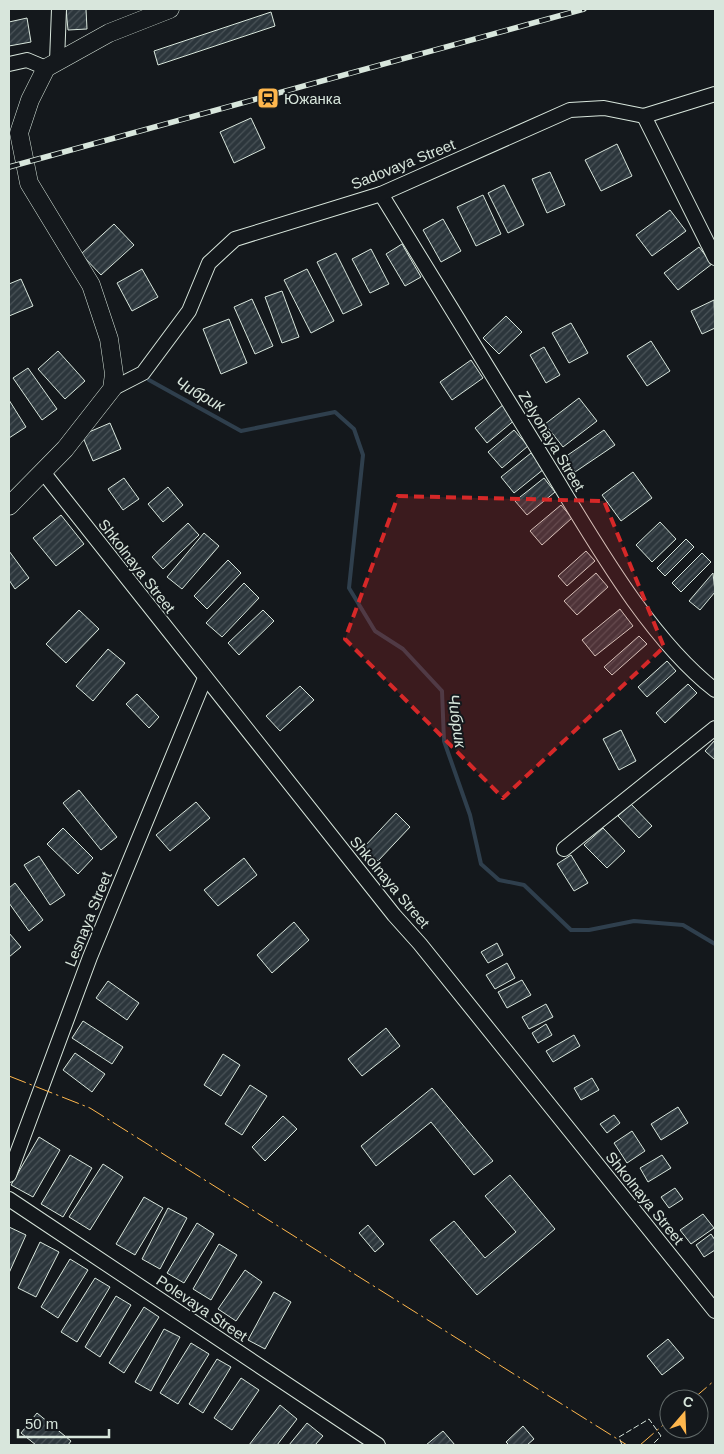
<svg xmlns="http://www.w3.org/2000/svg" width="724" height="1454" viewBox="0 0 724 1454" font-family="Helvetica,sans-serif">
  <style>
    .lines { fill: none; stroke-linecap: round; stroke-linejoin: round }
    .stream { stroke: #2f3f4d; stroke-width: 4 }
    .building { fill: url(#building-hatch); stroke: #d8e6dc }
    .minor-casing { stroke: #d8e6dc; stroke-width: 16 }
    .major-casing { stroke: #d8e6dc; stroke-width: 19 }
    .minor { stroke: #14181c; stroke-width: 14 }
    .major { stroke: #14181c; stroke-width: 18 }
    .rail-casing { stroke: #d8e6dc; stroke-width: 5.5 }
    .rail { stroke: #14181c; stroke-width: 4; stroke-dasharray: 11; stroke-linecap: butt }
    .fence { stroke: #d8e6dc; stroke-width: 1; stroke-dasharray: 6 2.5; stroke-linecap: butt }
    .power { stroke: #ffb74d; stroke-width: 1; stroke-dasharray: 18 4 2.5 4; stroke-linecap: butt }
    .marked { fill: #d62828; fill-opacity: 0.2; stroke: #d62828; stroke-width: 4; stroke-dasharray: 10 6; stroke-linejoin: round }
    .labels { text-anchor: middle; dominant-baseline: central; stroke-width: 4; stroke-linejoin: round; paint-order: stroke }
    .poi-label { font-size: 15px; fill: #d8e6dc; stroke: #14181c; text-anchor: start }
    .street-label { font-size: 15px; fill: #d8e6dc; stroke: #14181c }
    .water-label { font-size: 16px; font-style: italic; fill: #d8e6dc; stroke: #14181c }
  </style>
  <defs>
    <pattern id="building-hatch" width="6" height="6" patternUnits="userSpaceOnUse" patternTransform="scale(1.25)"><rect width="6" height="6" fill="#2c363c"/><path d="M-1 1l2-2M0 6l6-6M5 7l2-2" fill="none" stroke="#4a5358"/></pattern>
  </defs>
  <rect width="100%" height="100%" fill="#14181c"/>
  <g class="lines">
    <polyline class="stream" points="149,380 241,431 335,412 354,429 363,455 349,588 375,631 403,649 442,691 444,741 470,815 481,864 499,880 524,885 571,930 589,930 634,921 683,925 715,944"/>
  </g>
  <g class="building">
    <polygon points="66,9 86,9 87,29 68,30"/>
    <polygon points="271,12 275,26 158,65 154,51"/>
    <polygon points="27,18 31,42 9,46 9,22"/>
    <polygon points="251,118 265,148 234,163 220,132"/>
    <polygon points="617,144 632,176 601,191 585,160"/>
    <polygon points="550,172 565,205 547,213 532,179"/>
    <polygon points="504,185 524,225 508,233 488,193"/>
    <polygon points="483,195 501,234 476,246 457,207"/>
    <polygon points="670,210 686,231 652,256 636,235"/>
    <polygon points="443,219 461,251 441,262 423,230"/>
    <polygon points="114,224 134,245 101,275 81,254"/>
    <polygon points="402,244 421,277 405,286 386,254"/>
    <polygon points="699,247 712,264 678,290 664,273"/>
    <polygon points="371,249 389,284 370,293 352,259"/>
    <polygon points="336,253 362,305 343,314 317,262"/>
    <polygon points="142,269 158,297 132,311 117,283"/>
    <polygon points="307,269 334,321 311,333 284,280"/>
    <polygon points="21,279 33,306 9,316 9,284"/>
    <polygon points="282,291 299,337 282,343 265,297"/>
    <polygon points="252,299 273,346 255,354 234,307"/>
    <polygon points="714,300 715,328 702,334 691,311"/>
    <polygon points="506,316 522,332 499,354 483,338"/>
    <polygon points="229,319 247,363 221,374 203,329"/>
    <polygon points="571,323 588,353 569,363 552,333"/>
    <polygon points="651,341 670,371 647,386 627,356"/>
    <polygon points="544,347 560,375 546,383 530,355"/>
    <polygon points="58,351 85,381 65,399 38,369"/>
    <polygon points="471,360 483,378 452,400 440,382"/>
    <polygon points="28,368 57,409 42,420 13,378"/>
    <polygon points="579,398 597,421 563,447 545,424"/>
    <polygon points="9,400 26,427 9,438"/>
    <polygon points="504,404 516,419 487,443 475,428"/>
    <polygon points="110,423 121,449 93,461 82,435"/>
    <polygon points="514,430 528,446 502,468 488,452"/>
    <polygon points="604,430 615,445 575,472 565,457"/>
    <polygon points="531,453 544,469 514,493 501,477"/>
    <polygon points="633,472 652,498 621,521 602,495"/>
    <polygon points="124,478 139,499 123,510 108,489"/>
    <polygon points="544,478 555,492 527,515 515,501"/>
    <polygon points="168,487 183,505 163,522 148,504"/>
    <polygon points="561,505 572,518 542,545 530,531"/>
    <polygon points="61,515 84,544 56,566 33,538"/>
    <polygon points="660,522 676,539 652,562 636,545"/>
    <polygon points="188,523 199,535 163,569 152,557"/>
    <polygon points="204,533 219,546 182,589 167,577"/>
    <polygon points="686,539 694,547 665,576 657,568"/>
    <polygon points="9,551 29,578 15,589 9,580"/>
    <polygon points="586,551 595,561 567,586 558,576"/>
    <polygon points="702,553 711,562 681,592 672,583"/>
    <polygon points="228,560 241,573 207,609 194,596"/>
    <polygon points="596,573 608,587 577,615 564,601"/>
    <polygon points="713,573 715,592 700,610 689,601"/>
    <polygon points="244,583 259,598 222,637 206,623"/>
    <polygon points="620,609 633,626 595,656 582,640"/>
    <polygon points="79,610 99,629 66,663 46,644"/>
    <polygon points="263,610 274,621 239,655 228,643"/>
    <polygon points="639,636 647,644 612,675 604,667"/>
    <polygon points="108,649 125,663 93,701 76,686"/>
    <polygon points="667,661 676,671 647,697 638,687"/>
    <polygon points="688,684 697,693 665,723 656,713"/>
    <polygon points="300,686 314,700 280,731 266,716"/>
    <polygon points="137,694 159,717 149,728 126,704"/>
    <polygon points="621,730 636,761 619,770 603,739"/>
    <polygon points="715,740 715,760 705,751"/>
    <polygon points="79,790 117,837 101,850 63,803"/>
    <polygon points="196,802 210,818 170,851 156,835"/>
    <polygon points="631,804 652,826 639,838 618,816"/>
    <polygon points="396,813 410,827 378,861 364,847"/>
    <polygon points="63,828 93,858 78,874 47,844"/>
    <polygon points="603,828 625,851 607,868 584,845"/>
    <polygon points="571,855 588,883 574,891 557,864"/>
    <polygon points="39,856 65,895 50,905 24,865"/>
    <polygon points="244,858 257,875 218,906 204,890"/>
    <polygon points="15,883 43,920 29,931 9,903 9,888"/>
    <polygon points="294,922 309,940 272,973 257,955"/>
    <polygon points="9,933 21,947 9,957"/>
    <polygon points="497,943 503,955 488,963 481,952"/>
    <polygon points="507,963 515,978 495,989 486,975"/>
    <polygon points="522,980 531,995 507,1008 498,992"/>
    <polygon points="108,981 139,1003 127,1020 96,998"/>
    <polygon points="546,1004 553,1017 529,1029 522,1017"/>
    <polygon points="83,1021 123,1047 112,1064 72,1038"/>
    <polygon points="546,1024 552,1035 538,1043 532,1033"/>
    <polygon points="386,1028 400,1046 362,1076 348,1059"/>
    <polygon points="574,1035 580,1046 553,1062 546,1051"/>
    <polygon points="75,1053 105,1074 92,1092 63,1070"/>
    <polygon points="223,1054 240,1065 221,1096 204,1085"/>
    <polygon points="592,1078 599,1090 581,1100 574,1088"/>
    <polygon points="250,1085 267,1096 242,1135 225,1124"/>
    <polygon points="432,1088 493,1161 474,1175 431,1122 376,1166 361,1146"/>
    <polygon points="678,1107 688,1123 661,1140 651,1124"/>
    <polygon points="614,1115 620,1123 607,1133 600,1124"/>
    <polygon points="283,1116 297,1129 265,1161 252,1147"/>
    <polygon points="632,1131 645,1151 627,1163 614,1143"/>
    <polygon points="39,1137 60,1150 33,1197 11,1185"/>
    <polygon points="70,1155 92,1168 63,1217 41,1204"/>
    <polygon points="662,1155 671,1168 648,1182 640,1168"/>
    <polygon points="103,1164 123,1177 90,1230 69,1217"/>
    <polygon points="510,1175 555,1229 477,1295 430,1240 454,1221 485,1258 516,1232 485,1196"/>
    <polygon points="675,1188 683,1199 669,1208 661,1197"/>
    <polygon points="144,1197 163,1208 135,1255 116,1244"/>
    <polygon points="168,1208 187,1218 160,1269 142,1259"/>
    <polygon points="703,1214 714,1228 691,1244 680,1230"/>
    <polygon points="197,1223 214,1234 184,1283 167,1273"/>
    <polygon points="368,1225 384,1244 375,1252 359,1233"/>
    <polygon points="9,1227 26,1235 9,1273"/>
    <polygon points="711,1234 715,1240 715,1250 704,1257 696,1245"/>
    <polygon points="40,1242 59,1252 36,1297 18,1288"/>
    <polygon points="219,1244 237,1255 211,1300 193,1289"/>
    <polygon points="70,1259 88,1270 58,1318 41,1307"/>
    <polygon points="245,1270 262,1282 236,1321 218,1309"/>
    <polygon points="95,1278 110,1287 77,1342 61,1332"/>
    <polygon points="274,1292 291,1302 265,1349 248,1340"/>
    <polygon points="116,1296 131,1305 100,1357 85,1347"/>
    <polygon points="144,1307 159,1317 124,1373 109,1363"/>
    <polygon points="164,1329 180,1337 151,1391 135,1382"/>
    <polygon points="668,1339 684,1358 662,1375 647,1356"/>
    <polygon points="191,1343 209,1354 178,1404 160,1393"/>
    <polygon points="217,1359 231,1367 203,1413 189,1404"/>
    <polygon points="241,1378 259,1390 232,1430 214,1418"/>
    <polygon points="280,1405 297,1419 277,1445 249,1445"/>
    <polygon points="37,1413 71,1441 68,1445 36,1445 21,1433"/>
    <polygon points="307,1423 323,1436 315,1445 289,1445"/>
    <polygon points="523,1426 534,1439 527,1445 509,1445 506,1442"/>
    <polygon points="443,1431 455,1445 426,1445"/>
  </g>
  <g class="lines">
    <g class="minor-casing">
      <g id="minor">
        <polyline points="57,61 59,9"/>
        <polyline points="9,64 27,60 46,68"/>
        <polyline points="644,116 715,258"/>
        <path d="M381,194C437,284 492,374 547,464C592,537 647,637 715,690"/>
        <polyline points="112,389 143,373 189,311 209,263 235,239 381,194 570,110 604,108 644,116 715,94"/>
        <polyline points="43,472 394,915 420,944 715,1311"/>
        <polyline points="564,849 715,728"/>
        <polyline points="9,1175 90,957 205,678"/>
        <polyline points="9,1199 378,1445"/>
      </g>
    </g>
    <g class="major-casing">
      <polyline id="major" points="9,506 65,449 112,389 114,374 109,339 91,285 29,183 19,133 30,100 46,68 109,33 170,9"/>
    </g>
    <use href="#minor" class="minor"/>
    <use href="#major" class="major"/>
    <g class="rail-casing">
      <polyline id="rail" points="9,167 584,9"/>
    </g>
    <use href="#rail" class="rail"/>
    <polyline class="fence" points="622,1445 619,1437 649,1419 661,1436 652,1445"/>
    <g class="power">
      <polyline points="9,1076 90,1108 627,1445"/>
      <polyline points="693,1399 715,1380"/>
      <polyline points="640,1445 669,1420"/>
    </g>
  </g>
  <path class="marked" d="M398,496L604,501L664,647L503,798L345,639Z"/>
  <defs>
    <g id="station-square" transform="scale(1.125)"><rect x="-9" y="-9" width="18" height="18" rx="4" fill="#ffb74d" stroke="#14181c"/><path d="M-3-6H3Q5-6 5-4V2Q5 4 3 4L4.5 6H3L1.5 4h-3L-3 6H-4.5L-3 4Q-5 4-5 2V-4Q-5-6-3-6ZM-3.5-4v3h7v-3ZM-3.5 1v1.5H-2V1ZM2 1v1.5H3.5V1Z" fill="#111"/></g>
  </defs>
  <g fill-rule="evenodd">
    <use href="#station-square" x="268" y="98"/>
  </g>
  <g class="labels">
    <g class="poi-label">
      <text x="284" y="98">Южанка</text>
    </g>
    <g class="street-label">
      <text transform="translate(403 164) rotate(-22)">Sadovaya Street</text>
      <text transform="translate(552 441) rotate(59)">Zelyonaya Street</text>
      <text transform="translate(137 566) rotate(52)">Shkolnaya Street</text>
      <text transform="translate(390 882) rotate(50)">Shkolnaya Street</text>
      <text transform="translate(88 919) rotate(-68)">Lesnaya Street</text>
      <text transform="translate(645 1198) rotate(51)">Shkolnaya Street</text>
      <text transform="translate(202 1308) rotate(34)">Polevaya Street</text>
    </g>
    <g class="water-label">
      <text transform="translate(200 394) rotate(29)">Чибрик</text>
      <text transform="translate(457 721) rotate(82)">Чибрик</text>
    </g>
  </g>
  <rect width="724" height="1454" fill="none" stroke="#d8e6dc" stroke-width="20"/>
  <g transform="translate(684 1414) rotate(19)"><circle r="24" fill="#14181c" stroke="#626a69"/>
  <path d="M0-4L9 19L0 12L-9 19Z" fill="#ffb74d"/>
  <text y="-8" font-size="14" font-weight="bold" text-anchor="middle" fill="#d8e6dc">С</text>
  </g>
  <path d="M18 1429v8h91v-8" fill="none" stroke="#d8e6dc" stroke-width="2.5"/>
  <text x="25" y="1429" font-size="15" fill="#d8e6dc" stroke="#14181c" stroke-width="4" paint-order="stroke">50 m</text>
</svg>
